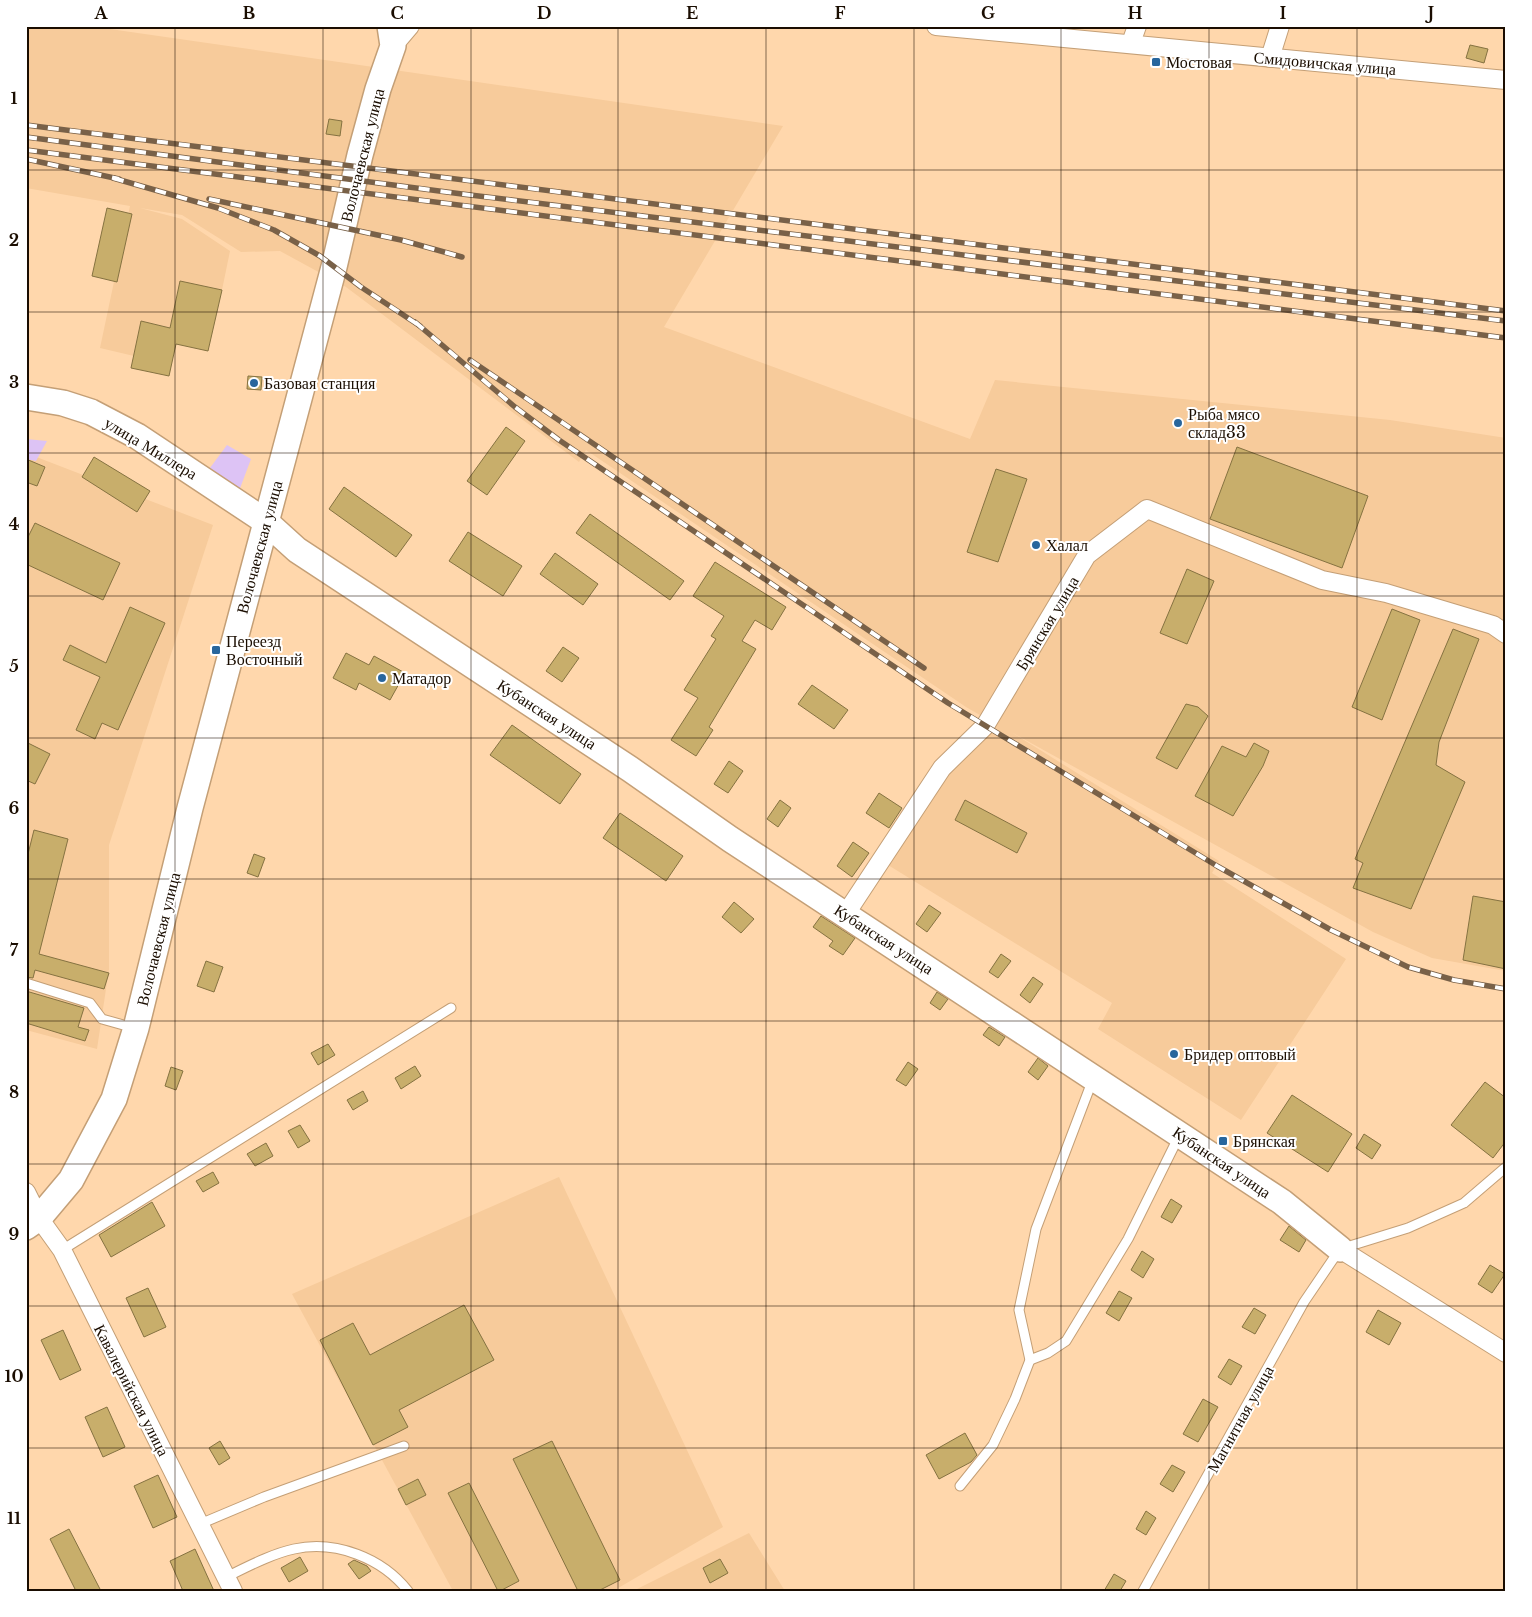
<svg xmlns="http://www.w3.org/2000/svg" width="1532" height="1617" viewBox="0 0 1532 1617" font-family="'Libre Baskerville',serif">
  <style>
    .built { fill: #f7cb9b }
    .green { fill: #ddc3f5 }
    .building { fill: #c8ae6b; stroke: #857241 }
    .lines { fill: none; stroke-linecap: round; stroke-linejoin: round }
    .service-casing { stroke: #c49f76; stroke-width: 11 }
    .minor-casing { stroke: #c49f76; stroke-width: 20 }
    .secondary-casing { stroke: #c49f76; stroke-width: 28 }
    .service { stroke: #fff; stroke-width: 9 }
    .minor { stroke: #fff; stroke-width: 18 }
    .secondary { stroke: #fff; stroke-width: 25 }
    .rail-casing { stroke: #796148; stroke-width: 5.5 }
    .rail { stroke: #fff; stroke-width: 4; stroke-dasharray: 11; stroke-linecap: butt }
    .grid { fill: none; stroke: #1a0d01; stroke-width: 1; stroke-opacity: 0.55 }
    .poi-dot { fill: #28669d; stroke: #fff; stroke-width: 2 }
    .labels { text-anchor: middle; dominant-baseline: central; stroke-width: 4; stroke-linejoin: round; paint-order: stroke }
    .poi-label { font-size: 16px; fill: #1a0d01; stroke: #fff; text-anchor: start }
    .street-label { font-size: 16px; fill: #1a0d01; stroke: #fff }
    .neatline { fill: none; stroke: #1a0d01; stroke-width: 2 }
    .grid-label { font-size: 16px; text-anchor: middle; font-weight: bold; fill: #1a0d01 }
  </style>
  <rect width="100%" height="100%" fill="#ffd7ac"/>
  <g class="built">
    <polygon points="26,26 89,26 783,126 664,327 970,439 995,380 1390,420 1506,438 1506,971 1432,958 1373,932 1011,732 1219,861 1212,873 1346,959 1241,1120 1098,1029 1112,1003 888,865 985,718 966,707 586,450 579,462 346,287 280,251 241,252 182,215 140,208 182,219 230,251 222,290 180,281 170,328 141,321 134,356 100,348 130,206 26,188"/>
    <polygon points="26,453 213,525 109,845 109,969 97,1049 26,1030"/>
    <polygon points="559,1177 723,1527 613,1591 453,1591 292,1294"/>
    <polygon points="749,1533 785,1591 633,1591"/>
  </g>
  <g class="green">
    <polygon points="26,439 47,441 36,461 26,459"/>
    <polygon points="227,445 251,459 239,491 207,472"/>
  </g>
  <g class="building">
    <polygon points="1470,45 1488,49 1484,63 1466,58"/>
    <polygon points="329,119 342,121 340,136 326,134"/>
    <polygon points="107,208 132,214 117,282 92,276"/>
    <polygon points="180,281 222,290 208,351 176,344 169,376 131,368 141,321 170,328"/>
    <polygon points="248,376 262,377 261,390 247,389"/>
    <polygon points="506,427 525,441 487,495 467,481"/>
    <polygon points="1237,447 1368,496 1342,568 1210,519"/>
    <polygon points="94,457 150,491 137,512 82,477"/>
    <polygon points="26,459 45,467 37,486 26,482"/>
    <polygon points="996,469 1027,479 998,562 967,552"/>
    <polygon points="344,487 412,535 396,557 329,509"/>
    <polygon points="590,514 684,581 670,600 576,533"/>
    <polygon points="35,523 120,563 103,600 26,564 26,541"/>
    <polygon points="468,532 522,566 503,596 449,561"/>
    <polygon points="555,553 598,584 583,605 540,574"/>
    <polygon points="715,562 786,607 772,630 755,620 742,641 756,649 709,727 713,730 696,756 671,740 698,698 684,690 716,639 711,636 724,616 693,596"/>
    <polygon points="1187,569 1214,581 1187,644 1160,633"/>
    <polygon points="130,607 165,623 118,730 102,723 95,739 76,730 100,677 63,660 70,645 106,663"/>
    <polygon points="1392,609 1420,620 1382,720 1352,707"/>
    <polygon points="1453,629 1479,639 1439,742 1436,765 1465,782 1411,909 1353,888 1363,863 1355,859"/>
    <polygon points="563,647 579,658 562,682 546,671"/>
    <polygon points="346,653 369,665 374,656 405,673 390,700 359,683 356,690 333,678"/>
    <polygon points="812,685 848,710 834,729 798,704"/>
    <polygon points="1186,704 1198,707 1208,716 1177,769 1156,758"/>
    <polygon points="512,725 581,774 560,804 490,755"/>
    <polygon points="26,742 50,754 35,784 26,780"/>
    <polygon points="1254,743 1269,751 1263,766 1233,816 1195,796 1222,746 1246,757"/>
    <polygon points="729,761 743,771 728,793 714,784"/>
    <polygon points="879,793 902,808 889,828 866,813"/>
    <polygon points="780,800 791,808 778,827 767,819"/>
    <polygon points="965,800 1027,833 1017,853 955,820"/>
    <polygon points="620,813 683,856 666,881 603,838"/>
    <polygon points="34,830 68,839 39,954 109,973 104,989 35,970 33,978 26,977 26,862"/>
    <polygon points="853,842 869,853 852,877 837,866"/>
    <polygon points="254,854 265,858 258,877 247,873"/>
    <polygon points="1473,896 1506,902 1506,969 1463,960"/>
    <polygon points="734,902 754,919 741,933 722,917"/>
    <polygon points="929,905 941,913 927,932 916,924"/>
    <polygon points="821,916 855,938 843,955 829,946 833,941 813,927"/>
    <polygon points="1001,954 1011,961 998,978 989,972"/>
    <polygon points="206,961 223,967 214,992 197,986"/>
    <polygon points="1033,977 1043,984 1030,1003 1020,995"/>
    <polygon points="26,991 84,1008 78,1027 89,1030 85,1041 26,1023"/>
    <polygon points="937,992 948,999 940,1010 930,1003"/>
    <polygon points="989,1027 1005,1037 999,1046 983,1035"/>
    <polygon points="328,1044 335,1055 318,1065 311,1053"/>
    <polygon points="1038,1058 1048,1066 1038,1080 1028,1072"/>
    <polygon points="908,1062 918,1069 906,1086 896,1080"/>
    <polygon points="415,1066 421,1076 401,1089 395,1078"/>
    <polygon points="171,1067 183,1071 176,1090 165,1086"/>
    <polygon points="1485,1082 1506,1098 1506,1141 1493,1158 1451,1125"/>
    <polygon points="363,1091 368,1101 353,1110 347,1100"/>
    <polygon points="1292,1095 1352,1134 1328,1172 1267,1133"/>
    <polygon points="300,1125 310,1141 298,1148 288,1131"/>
    <polygon points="1364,1134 1381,1145 1372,1159 1356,1148"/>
    <polygon points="266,1143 273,1156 255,1166 247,1154"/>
    <polygon points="213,1172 219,1183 203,1192 196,1181"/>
    <polygon points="1171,1199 1182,1206 1172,1223 1161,1217"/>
    <polygon points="152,1202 165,1226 111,1257 99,1235"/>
    <polygon points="1289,1226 1306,1240 1299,1252 1280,1240"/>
    <polygon points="1142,1251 1154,1259 1143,1278 1131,1270"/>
    <polygon points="1490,1265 1505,1274 1492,1293 1478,1284"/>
    <polygon points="148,1288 166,1327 144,1337 126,1298"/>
    <polygon points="1119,1291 1132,1298 1119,1321 1106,1313"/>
    <polygon points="464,1305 494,1360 399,1410 408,1427 373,1445 320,1340 353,1323 370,1355"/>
    <polygon points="1254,1308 1266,1315 1255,1334 1242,1327"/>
    <polygon points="1378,1310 1401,1323 1389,1345 1366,1332"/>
    <polygon points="63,1330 81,1370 60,1380 41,1340"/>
    <polygon points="1229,1359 1242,1366 1231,1385 1218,1377"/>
    <polygon points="1203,1399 1218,1407 1198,1442 1183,1434"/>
    <polygon points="107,1407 125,1447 103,1457 85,1417"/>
    <polygon points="965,1433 977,1455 971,1462 939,1479 926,1455"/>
    <polygon points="220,1441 230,1458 219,1465 209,1448"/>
    <polygon points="552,1441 620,1580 598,1591 578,1591 513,1459"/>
    <polygon points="1172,1465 1185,1472 1173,1492 1160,1484"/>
    <polygon points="158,1475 177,1517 153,1528 134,1486"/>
    <polygon points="418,1479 426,1495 406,1505 398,1489"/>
    <polygon points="469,1483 519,1581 500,1591 498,1591 448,1493"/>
    <polygon points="1146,1511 1156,1518 1146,1535 1136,1529"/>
    <polygon points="69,1529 101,1591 76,1591 50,1539"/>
    <polygon points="195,1549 214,1591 183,1591 170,1561"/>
    <polygon points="300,1557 308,1571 289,1582 281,1568"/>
    <polygon points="720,1559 728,1573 710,1583 703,1568"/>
    <polygon points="354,1560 367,1566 371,1571 359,1579 348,1564"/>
    <polygon points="1114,1574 1126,1581 1120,1591 1104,1591"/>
  </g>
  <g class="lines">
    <g class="service-casing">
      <g id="service">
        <polyline points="26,983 90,1003 102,1019 134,1028"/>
        <polyline points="62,1250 451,1008"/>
        <polyline points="1030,1360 1048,1353 1066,1341 1128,1239 1179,1136"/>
        <polyline points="960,1486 993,1445 1015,1399 1030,1360 1019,1310 1036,1229 1093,1079"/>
        <polyline points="200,1524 264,1497 404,1446"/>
        <path d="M226,1577C247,1567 271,1554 294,1549C336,1540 382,1558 408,1591"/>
        <polyline points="1143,1591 1304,1302 1340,1249 1408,1228 1464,1203 1506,1167"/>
      </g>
    </g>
    <g class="minor-casing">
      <g id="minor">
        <polyline points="936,26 1506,80"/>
        <polyline points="1131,43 1137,26"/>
        <polyline points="393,46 410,26"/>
        <polyline points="1270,58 1280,26"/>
        <polyline points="845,915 942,768 985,726 1087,555 1147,509 1322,580 1386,593 1493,625 1506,634"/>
        <polyline points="26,1192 39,1218 62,1250 233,1591"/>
        <polyline points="1340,1249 1506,1353"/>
      </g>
    </g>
    <g class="secondary-casing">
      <g id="secondary">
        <polyline points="26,397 63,403 91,412 137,436 265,521 297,550 630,769 730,839 1282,1202 1340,1249"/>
        <polyline points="26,1227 39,1218 71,1180 114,1099 136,1028 190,808 334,267 360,155 378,89 393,46 390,26"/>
      </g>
    </g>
    <use href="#service" class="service"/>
    <use href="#minor" class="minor"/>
    <use href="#secondary" class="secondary"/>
    <g class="rail-casing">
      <g id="rail">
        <polyline points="26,125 1506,311"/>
        <polyline points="26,137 462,194 1506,321"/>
        <polyline points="26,150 1506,338"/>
        <polyline points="26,159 119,179"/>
        <polyline points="113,178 218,208 274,230 320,256 361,287 420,326"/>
        <polyline points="209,199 401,240 462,257"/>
        <polyline points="415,322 515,407 559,440 948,703 1217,866 1331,930 1408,967 1454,980 1506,989"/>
        <polyline points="470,360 924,668"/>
      </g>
    </g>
    <use href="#rail" class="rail"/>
  </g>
  <path class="grid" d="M175,26V1591M323,26V1591M471,26V1591M618,26V1591M766,26V1591M914,26V1591M1061,26V1591M1209,26V1591M1357,26V1591M26,170H1506M26,312H1506M26,453H1506M26,596H1506M26,738H1506M26,879H1506M26,1021H1506M26,1164H1506M26,1306H1506M26,1448H1506"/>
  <g class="poi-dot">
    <rect x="1151" y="57" width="10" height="10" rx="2.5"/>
    <circle cx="254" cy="383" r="5"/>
    <circle cx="1178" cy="423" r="5"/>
    <circle cx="1036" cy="545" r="5"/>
    <rect x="211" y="645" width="10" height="10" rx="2.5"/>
    <circle cx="382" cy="678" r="5"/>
    <circle cx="1174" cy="1054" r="5"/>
    <rect x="1218" y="1136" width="10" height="10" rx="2.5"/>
  </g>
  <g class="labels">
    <g class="poi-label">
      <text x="1166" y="62">Мостовая</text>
      <text x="264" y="383">Базовая станция</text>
      <text x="1188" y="414">Рыба мясо<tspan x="1188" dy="18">склад33</tspan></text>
      <text x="1046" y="545">Халал</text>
      <text x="226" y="641">Переезд<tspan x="226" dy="18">Восточный</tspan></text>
      <text x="392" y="678">Матадор</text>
      <text x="1184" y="1054">Бридер оптовый</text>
      <text x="1233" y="1141">Брянская</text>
    </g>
    <g class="street-label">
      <text transform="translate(1325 63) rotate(5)">Смидовичская улица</text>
      <text transform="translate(362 155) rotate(-76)">Волочаевская улица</text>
      <text transform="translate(151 448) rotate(31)">улица Миллера</text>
      <text transform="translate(259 547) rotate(-75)">Волочаевская улица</text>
      <text transform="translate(1047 623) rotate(-59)">Брянская улица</text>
      <text transform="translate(547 714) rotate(33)">Кубанская улица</text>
      <text transform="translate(158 939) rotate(-76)">Волочаевская улица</text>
      <text transform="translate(884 939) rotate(33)">Кубанская улица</text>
      <text transform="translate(1222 1162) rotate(34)">Кубанская улица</text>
      <text transform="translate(132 1390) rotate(63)">Кавалерийская улица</text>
      <text transform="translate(1240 1419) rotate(-61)">Магнитная улица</text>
    </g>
  </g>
  <rect width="1532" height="1617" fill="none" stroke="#ffffff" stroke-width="55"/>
  <rect x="28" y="28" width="1476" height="1562" class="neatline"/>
  <g class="grid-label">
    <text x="101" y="19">A</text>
    <text x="249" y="19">B</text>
    <text x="397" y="19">C</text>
    <text x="544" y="19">D</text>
    <text x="692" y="19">E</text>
    <text x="840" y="19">F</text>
    <text x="988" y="19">G</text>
    <text x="1135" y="19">H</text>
    <text x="1283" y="19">I</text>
    <text x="1431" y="19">J</text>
    <text x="14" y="104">1</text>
    <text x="14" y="246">2</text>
    <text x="14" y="388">3</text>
    <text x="14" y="530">4</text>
    <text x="14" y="672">5</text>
    <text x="14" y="814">6</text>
    <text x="14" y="956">7</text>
    <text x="14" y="1098">8</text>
    <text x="14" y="1240">9</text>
    <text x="14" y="1382">10</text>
    <text x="14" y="1524">11</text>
  </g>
</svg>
